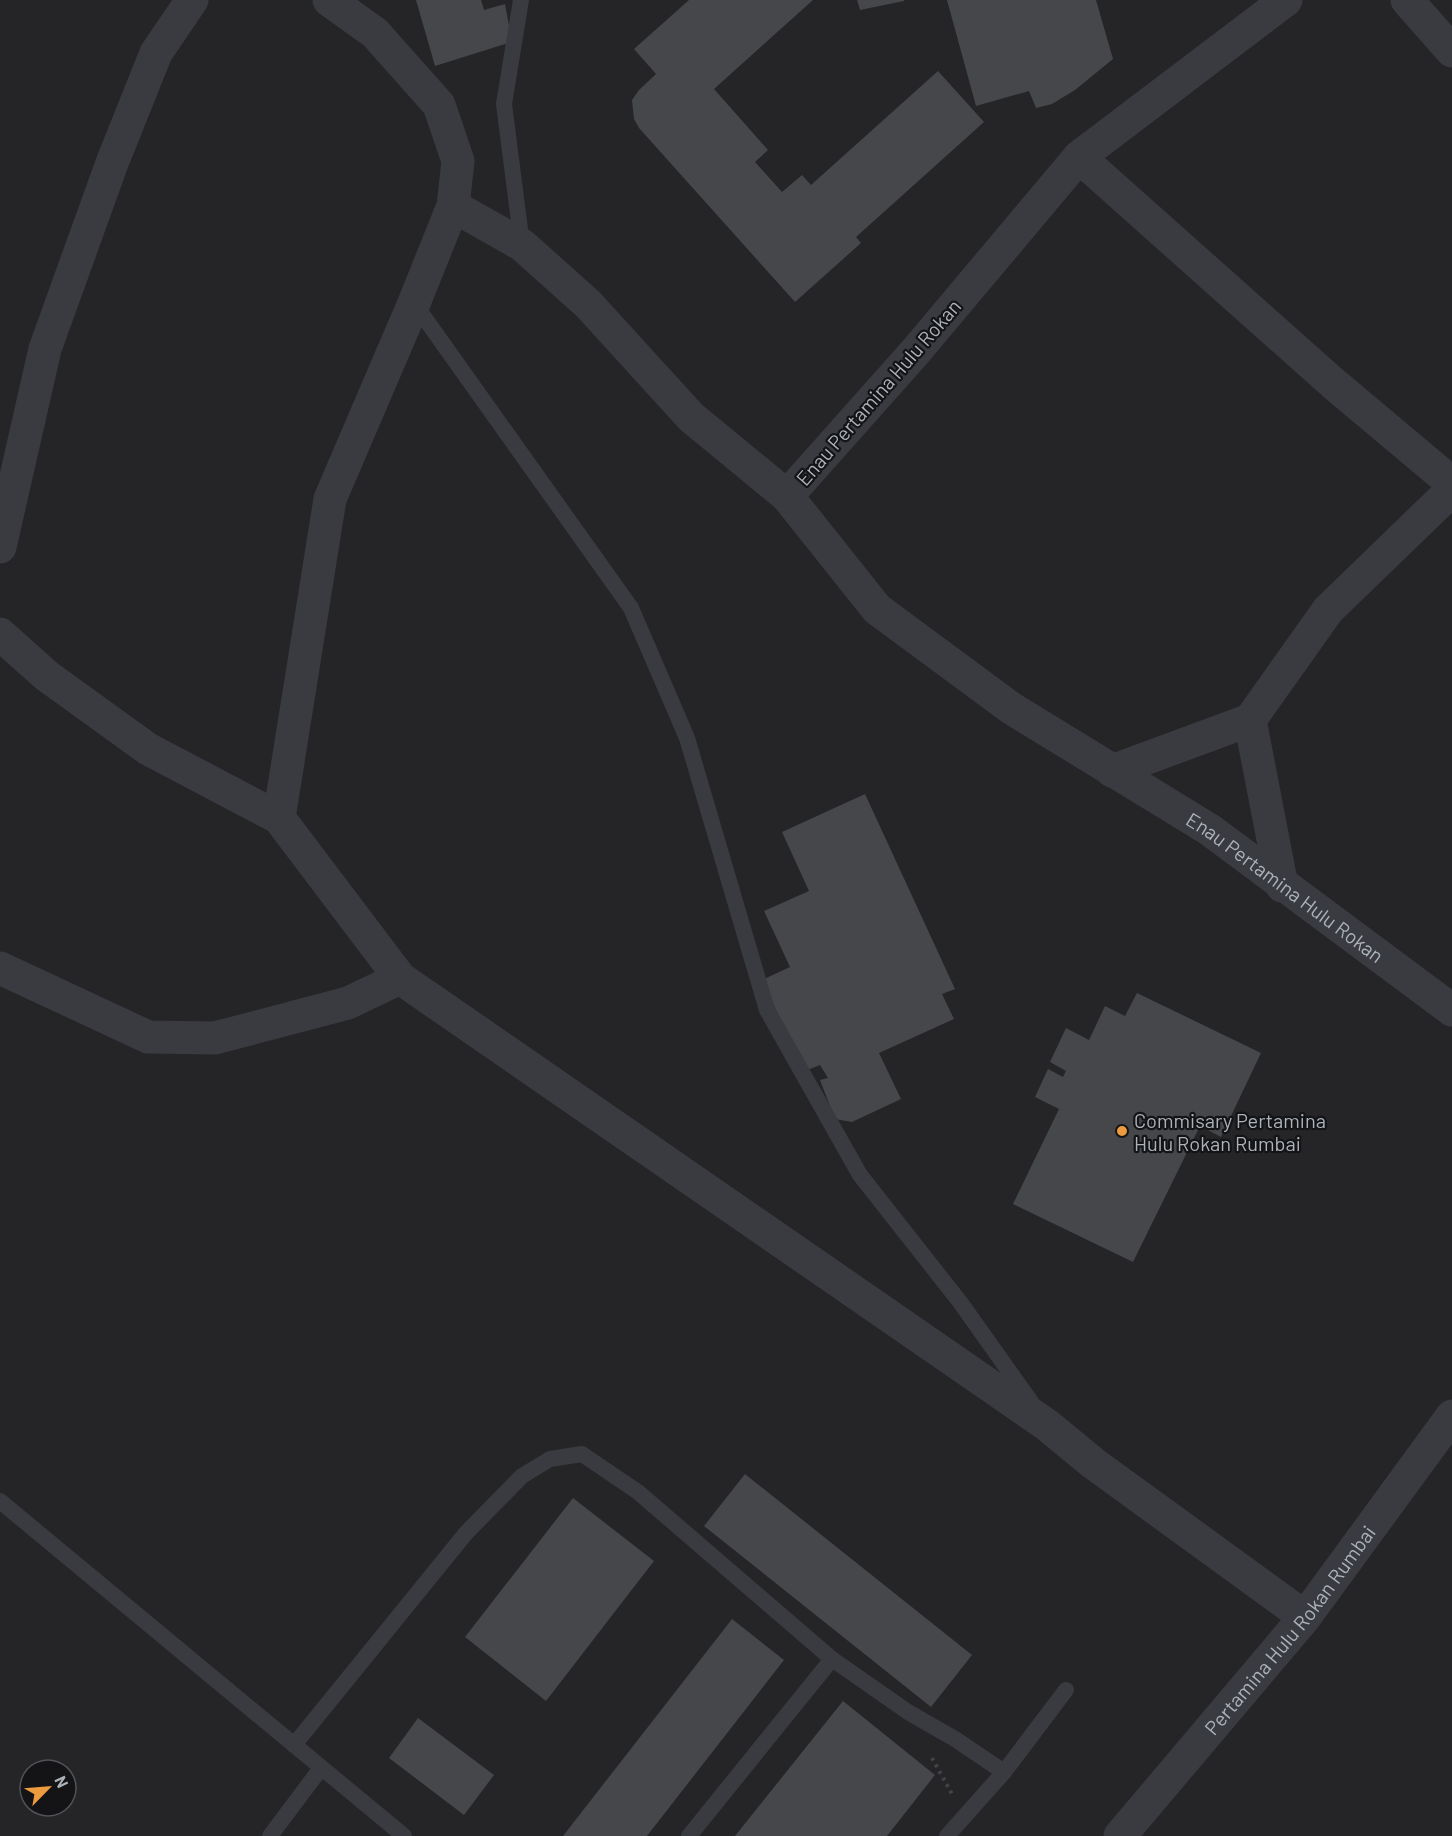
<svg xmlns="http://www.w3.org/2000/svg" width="1452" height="1836" viewBox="0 0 1452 1836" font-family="Barlow,sans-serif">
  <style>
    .built { fill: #252528; fill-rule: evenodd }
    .building { fill: #45474b }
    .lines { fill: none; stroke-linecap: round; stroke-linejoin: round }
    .path { stroke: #404347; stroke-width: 4; stroke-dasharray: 3 4.5; stroke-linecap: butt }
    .service { stroke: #3a3b40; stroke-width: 16 }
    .minor { stroke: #3a3b40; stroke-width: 33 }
    .tertiary { stroke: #3a3b40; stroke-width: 33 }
    .poi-dot { fill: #ed9b3f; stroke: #141416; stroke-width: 2 }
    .labels { text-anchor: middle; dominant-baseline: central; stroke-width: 4.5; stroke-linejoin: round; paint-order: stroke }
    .street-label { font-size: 20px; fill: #abb2ba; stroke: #141416 }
    .poi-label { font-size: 20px; fill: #abb2ba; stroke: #141416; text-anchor: start }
  </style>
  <rect width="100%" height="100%" fill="#19191b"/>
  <path class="built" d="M0,0H1452V1836H0ZM30,1770H66V1806H30Z"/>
  <g class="building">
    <polygon points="416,0 481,0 484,10 505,4 512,42 435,66"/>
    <polygon points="689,0 813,0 714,89 768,150 755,162 782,192 802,175 811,185 938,71 984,122 856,237 861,243 795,302 639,128 634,119 632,100 639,90 656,74 634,49"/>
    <polygon points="857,0 904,0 904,1 860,10"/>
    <polygon points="947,0 1096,0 1113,59 1075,90 1052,104 1036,108 1029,91 976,106"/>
    <polygon points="865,794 955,989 942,994 954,1019 879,1053 901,1099 852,1122 835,1119 820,1080 828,1078 820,1065 805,1071 762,980 790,967 764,911 809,891 782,832"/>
    <polygon points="1137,993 1261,1053 1221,1137 1200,1126 1133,1262 1013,1204 1059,1109 1035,1097 1048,1069 1063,1077 1066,1071 1050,1062 1066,1028 1089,1040 1105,1006 1125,1016"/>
    <polygon points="745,1474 972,1655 931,1707 704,1526"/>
    <polygon points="573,1498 654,1561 546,1701 465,1637"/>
    <polygon points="732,1619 784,1660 647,1836 563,1836"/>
    <polygon points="843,1701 935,1775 887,1836 735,1836"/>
    <polygon points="418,1718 494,1775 464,1815 389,1758"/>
  </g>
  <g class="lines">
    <polyline class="path" points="932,1758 952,1794"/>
    <g class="service">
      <polyline points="521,0 504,104 522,245"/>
      <polyline points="414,303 631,608 687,738 767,1010 860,1175 960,1302 1031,1402"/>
      <polyline points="0,1501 404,1836"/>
      <polyline points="294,1745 466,1533 522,1476 550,1459 582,1454 638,1492 832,1659 908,1712 955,1739 1004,1772"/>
      <polyline points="270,1836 321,1768"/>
      <polyline points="689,1836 832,1659"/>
      <polyline points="947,1836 1004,1772 1066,1690"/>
    </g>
    <g class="minor">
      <path id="s1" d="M1286,0L1079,157L916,351L787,496L877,609L1011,708L1210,830L1452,1010"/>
      <polyline points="1407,0 1452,51"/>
      <polyline points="1079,157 1334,384 1452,483"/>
      <polyline points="453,206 522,245 588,304 691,417 787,496"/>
      <polyline points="0,547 45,349 112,163 156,53 192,0"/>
      <polyline points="0,634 47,676 148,749 279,818 400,978 1047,1425 1093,1463 1305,1617"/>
      <polyline points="1250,720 1328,610 1452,490"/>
      <polyline points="1250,720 1282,886"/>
      <polyline points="1112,771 1250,720"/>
      <polyline points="279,818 330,499 414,303 453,206 458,161 439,105 375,33 329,0"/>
      <polyline points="0,968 148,1037 215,1038 348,1003 400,978"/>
    </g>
    <path class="tertiary" id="s2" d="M1120,1836L1305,1617L1452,1416"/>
  </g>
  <circle class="poi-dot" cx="1122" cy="1131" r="6"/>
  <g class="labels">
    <g class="street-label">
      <text transform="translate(878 392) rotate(-49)">Enau Pertamina Hulu Rokan</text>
      <text stroke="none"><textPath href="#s1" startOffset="1346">Enau Pertamina Hulu Rokan</textPath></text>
      <text stroke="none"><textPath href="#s2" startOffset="267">Pertamina Hulu Rokan Rumbai</textPath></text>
    </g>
    <g class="poi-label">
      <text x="1134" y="1120">Commisary Pertamina<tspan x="1134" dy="23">Hulu Rokan Rumbai</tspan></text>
    </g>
  </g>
  <g transform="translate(48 1788) rotate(65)"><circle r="28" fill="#141416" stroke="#505358" stroke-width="1.5"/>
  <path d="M0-4.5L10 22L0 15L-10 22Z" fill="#ed9b3f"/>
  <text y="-9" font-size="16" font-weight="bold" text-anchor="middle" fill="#abb2ba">N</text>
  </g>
</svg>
